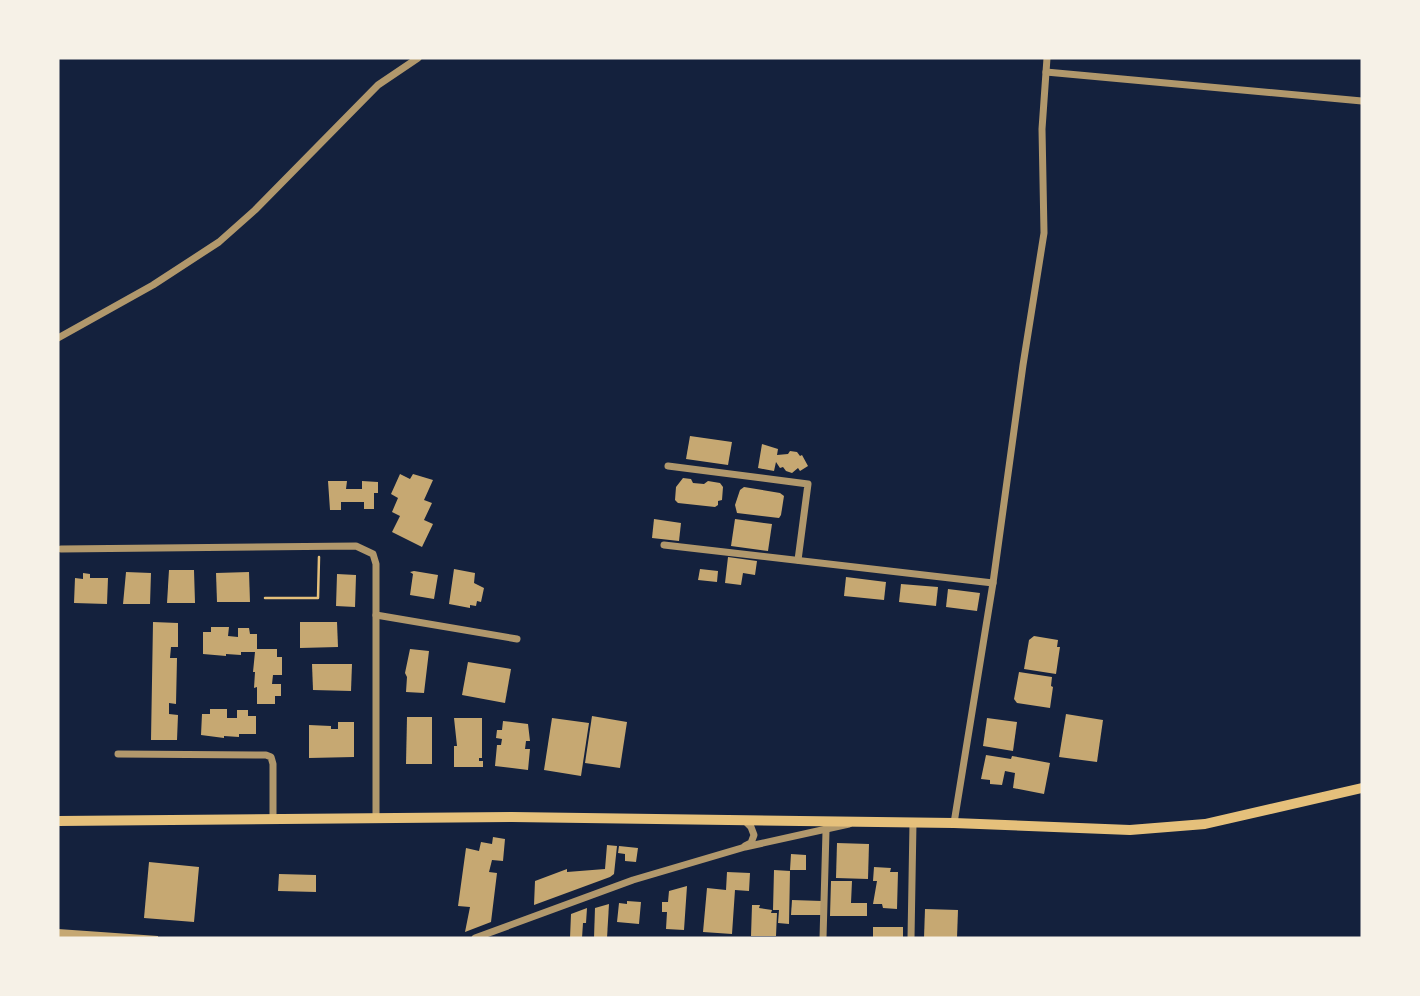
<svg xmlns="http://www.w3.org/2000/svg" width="1420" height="996" viewBox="0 0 1420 996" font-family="'Work Sans',sans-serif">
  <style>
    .building { fill: #c6a872 }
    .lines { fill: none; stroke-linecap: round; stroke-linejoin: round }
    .path { stroke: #e5c07b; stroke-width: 2.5 }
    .minor { stroke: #b1986c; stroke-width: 7 }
    .secondary { stroke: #e5c07b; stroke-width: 10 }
  </style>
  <rect width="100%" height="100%" fill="#14213d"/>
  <g class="building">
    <polygon points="690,436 732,442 728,465 686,459"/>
    <polygon points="762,444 778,449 777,455 788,454 790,451 797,452 800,456 802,455 808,466 800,471 798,468 792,473 786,471 783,467 780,468 776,462 774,471 758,468"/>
    <polygon points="400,474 410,479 413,474 433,480 424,500 432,503 424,520 433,524 422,547 392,532 400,516 392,512 398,498 391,494"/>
    <polygon points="683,478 691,479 693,483 704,484 708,481 720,483 723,487 722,500 718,501 718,505 715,507 678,503 675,500 676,487"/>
    <polygon points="328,481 347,481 346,489 362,489 362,481 378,482 378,493 374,493 374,509 364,509 364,502 341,502 341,510 330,510"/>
    <polygon points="744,487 780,493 784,496 781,515 779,518 737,513 735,505 740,490"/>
    <polygon points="654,519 681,523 679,541 652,538"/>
    <polygon points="735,519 772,524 768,551 731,546"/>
    <polygon points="728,557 757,561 755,575 743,573 741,585 725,583"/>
    <polygon points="454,569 475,573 474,583 484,588 481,602 477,601 476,606 470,605 470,608 449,604"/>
    <polygon points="700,569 718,571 717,582 698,580"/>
    <polygon points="169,570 194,570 195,603 167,603"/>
    <polygon points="414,571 438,575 434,599 410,595 413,574 410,572"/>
    <polygon points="126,572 151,573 150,604 123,604"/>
    <polygon points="249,572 250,602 217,602 216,573"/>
    <polygon points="83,573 90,574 90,578 108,578 107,604 74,603 75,578 83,579"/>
    <polygon points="337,574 356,575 355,607 336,606"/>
    <polygon points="846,577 886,582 884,600 844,596"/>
    <polygon points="901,584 938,587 936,606 899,602"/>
    <polygon points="948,589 980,593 977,611 946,607"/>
    <polygon points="153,622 178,623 178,647 171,647 170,658 177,658 176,704 169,703 169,714 178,715 177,740 151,740"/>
    <polygon points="300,622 337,622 338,647 300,648"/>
    <polygon points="211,627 229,627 228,636 238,637 238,628 249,628 250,634 257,634 257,649 277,649 277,657 282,657 282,675 273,675 272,684 281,684 281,696 275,696 275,704 257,704 257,687 254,688 255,672 253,672 255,652 241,652 241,655 226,654 226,656 203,654 203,632 211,632"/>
    <polygon points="1034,636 1058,640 1057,647 1060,647 1056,674 1024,669 1029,640"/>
    <polygon points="410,649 429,651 424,693 406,692 407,677 405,673"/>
    <polygon points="468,662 511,669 505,703 462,695"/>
    <polygon points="312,664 352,664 351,691 313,690"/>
    <polygon points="1019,672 1052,677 1051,686 1053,687 1050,708 1017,703 1014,699"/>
    <polygon points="210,709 227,709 227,718 237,718 237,710 248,710 248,716 256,716 256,734 239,734 239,737 224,736 224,738 201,735 202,714 210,714"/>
    <polygon points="1066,714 1103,720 1097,762 1059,757"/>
    <polygon points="592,716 627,722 620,768 585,763"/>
    <polygon points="407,717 432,717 432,764 406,764"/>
    <polygon points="454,718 482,718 482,758 479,758 479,761 483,761 483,767 454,767 454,746 457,746"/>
    <polygon points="552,718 589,723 581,776 544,770"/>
    <polygon points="987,718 1017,722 1013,751 983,746"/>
    <polygon points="503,721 528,724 530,741 526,741 525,749 530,749 528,770 495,766 497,745 501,745 502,739 496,738 497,730 502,730"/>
    <polygon points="338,722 354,722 354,757 309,758 309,725 331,726 331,729 338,729"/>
    <polygon points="986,755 1011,759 1012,756 1050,763 1044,794 1013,788 1015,773 1005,771 1002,785 990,784 990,780 981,779"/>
    <polygon points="493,837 505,839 503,861 492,860 489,872 497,873 491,922 465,932 470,907 458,906 466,848 479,851 481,842 492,844"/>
    <polygon points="837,843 869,844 868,879 836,878"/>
    <polygon points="607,845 617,846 614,874 610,877 534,905 535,881 567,869 567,872 605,869"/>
    <polygon points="619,846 638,848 636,862 625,861 625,854 618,853"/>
    <polygon points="791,854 806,855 806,870 790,870"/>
    <polygon points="149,862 199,867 194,922 144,918"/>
    <polygon points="874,867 891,868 890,872 898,872 897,909 883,908 882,904 873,904 877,881 873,881"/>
    <polygon points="774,870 790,871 789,924 778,923 779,910 773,910"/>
    <polygon points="727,872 750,873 749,891 735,890 732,934 703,932 707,888 726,890"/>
    <polygon points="279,874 316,875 316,892 278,891"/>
    <polygon points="831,881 852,881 851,903 867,903 867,916 830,916"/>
    <polygon points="687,886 684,930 666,929 667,912 662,912 662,902 668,902 669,891"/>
    <polygon points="792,900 822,901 821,915 791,915"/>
    <polygon points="627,901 641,902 639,924 617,922 619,903 627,904"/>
    <polygon points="609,904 607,938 594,938 595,908"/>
    <polygon points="752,905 760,905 759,908 772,910 771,913 777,913 776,936 751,936"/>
    <polygon points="587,908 586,923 583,923 582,938 570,938 571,914"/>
    <polygon points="925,909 958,910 957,938 924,938"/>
    <rect x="873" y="927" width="30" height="11"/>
    <polygon points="58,929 158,936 158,938 58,938"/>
  </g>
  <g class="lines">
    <polyline class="path" points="265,598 318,598 319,557"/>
    <g class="minor">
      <polyline points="1046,72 1362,101"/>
      <polyline points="58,338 153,285 219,242 255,210 378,85 418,58"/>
      <polyline points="668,466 808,484 798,560"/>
      <polyline points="664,545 993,583"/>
      <polyline points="61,549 356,546 373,554 376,564 376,818"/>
      <polyline points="376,615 517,639"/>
      <polyline points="118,754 266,755 271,757 273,764 273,818"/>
      <polyline points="744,820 751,827 754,835 751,843 745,846"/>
      <polyline points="954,823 993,583 1023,365 1044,233 1042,129 1047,58"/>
      <polyline points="475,938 633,880 745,847 849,824"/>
      <polyline points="823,938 826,831"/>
      <polyline points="911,938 913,823"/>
    </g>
    <polyline class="secondary" points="58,821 512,817 954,823 1130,830 1205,824 1362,788"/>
  </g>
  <rect width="1420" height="996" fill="none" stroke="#f6f1e7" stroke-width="119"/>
</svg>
